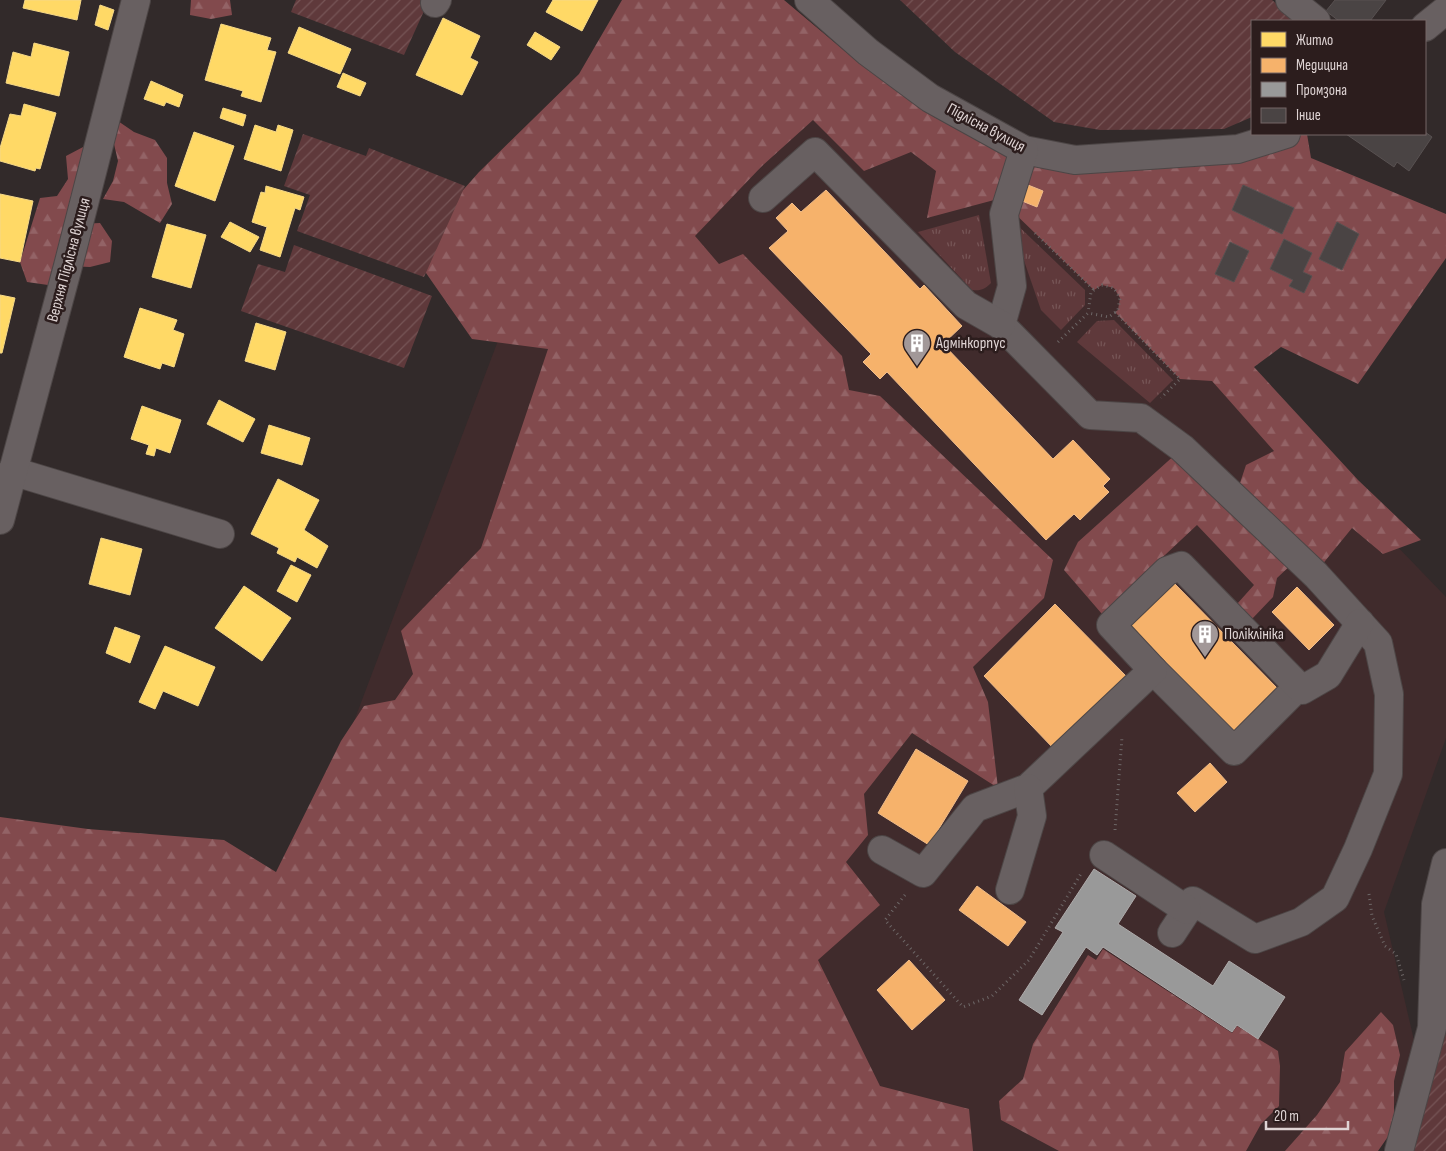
<svg xmlns="http://www.w3.org/2000/svg" width="1446" height="1151" viewBox="0 0 1446 1151" font-family="'Sofia Sans Condensed',sans-serif">
  <style>
    .built { fill: #402b2c }
    .grass { fill: url(#grass-tufts) }
    .forest { fill: url(#forest-firs) }
    .garden { fill: url(#garden-furrows) }
    .homes { fill: #ffd966; stroke: #f5d887 }
    .health { fill: #f6b26b; stroke: #efbc8a }
    .industry { fill: #999; stroke: #aeabab }
    .building { fill: #4a4444; stroke: #585151 }
    .lines { fill: none; stroke-linecap: round; stroke-linejoin: round }
    .minor-casing { stroke: #4d4646; stroke-width: 30 }
    .path { stroke: #6d6767; stroke-width: 3; stroke-dasharray: 1 4; stroke-linecap: butt }
    .minor { stroke: #686061; stroke-width: 28 }
    .labels { text-anchor: middle; dominant-baseline: central; stroke-width: 5; stroke-linejoin: round; paint-order: stroke }
    .street-label { font-size: 16px; fill: #dfd4d4; stroke: #2c1d1d }
    .poi-label { font-size: 16px; fill: #dfd4d4; stroke: #2c1d1d; text-anchor: start }
  </style>
  <defs>
    <pattern id="grass-tufts" width="24" height="20" patternUnits="userSpaceOnUse" patternTransform="scale(1.25)"><rect width="24" height="20" fill="#5f393b"/><path d="M3 7l-1-3M5 7V3M7 7l1-3M15 17l-1-3M17 17v-4M19 17l1-3" fill="none" stroke="#765556"/></pattern>
    <pattern id="forest-firs" width="22" height="20" patternUnits="userSpaceOnUse" patternTransform="scale(1.25)"><rect width="22" height="20" fill="#824a4d"/><path d="M5 1l3.5 6h-7zM16 11l3.5 6h-7z" fill="#936366"/></pattern>
    <pattern id="garden-furrows" width="10" height="10" patternUnits="userSpaceOnUse" patternTransform="scale(1.25)"><rect width="10" height="10" fill="#5f393b"/><path d="M-1 1l2-2M0 10L10 0M9 11l2-2" fill="none" stroke="#765556"/></pattern>
  </defs>
  <rect width="100%" height="100%" fill="#322a2a"/>
  <polygon class="built" points="627,0 849,74 1047,183 1446,597 1446,738 1384,912 1417,1053 1375,1151 838,1151 295,877"/>
  <g class="grass">
    <path d="M979,215L991,283C985,289 981,291 972,290L918,232Z"/>
    <polygon points="1009,217 1085,290 1085,305 1061,330 1041,310"/>
    <polygon points="1114,320 1173,380 1150,403 1077,342 1097,321"/>
  </g>
  <g class="forest">
    <polygon points="191,0 230,0 232,15 211,19 190,15"/>
    <polygon points="622,0 784,0 859,63 934,117 1012,159 1025,163 1286,134 1307,134 1311,158 1446,214 1446,258 1358,384 1281,347 1254,367 1358,480 1421,540 1383,554 1352,528 1321,566 1239,486 1246,465 1274,451 1212,381 1180,379 1115,312 1118,310 1120,298 1114,288 1102,285 1094,290 1006,205 1009,196 927,218 936,171 911,152 864,171 813,120 761,167 695,236 719,264 743,254 842,356 849,390 880,396 1053,560 1044,598 973,667 988,702 998,788 912,733 864,794 868,835 846,862 880,905 818,960 880,1086 969,1109 973,1151 0,1151 0,817 88,829 224,840 276,872 341,741 364,706 395,700 413,674 401,631 481,548 548,349 472,339 410,250 479,172 579,74"/>
    <polygon points="115,119 134,132 155,140 167,158 167,183 172,204 160,223 124,202 103,199 113,181 118,161 113,140"/>
    <polygon points="85,146 79,224 100,223 112,241 110,262 90,267 68,266 48,285 27,282 20,262 40,198 57,196 68,179 66,156"/>
    <polygon points="1177,453 1293,563 1277,578 1273,597 1252,619 1237,604 1254,585 1197,525 1102,614 1064,570 1078,542"/>
    <polygon points="1103,949 1232,1033 1237,1026 1278,1051 1280,1066 1279,1106 1261,1124 1246,1151 1059,1151 1001,1120 999,1101 1023,1079 1033,1044 1088,955 1096,960"/>
    <polygon points="1381,1012 1393,1025 1400,1055 1394,1081 1394,1128 1378,1151 1285,1151 1317,1115 1340,1082 1345,1052"/>
  </g>
  <g class="garden">
    <polygon points="296,0 429,0 404,55 291,12"/>
    <polygon points="900,0 1272,0 1297,21 1252,21 1252,117 1224,129 1100,130 1054,122 955,52"/>
    <polygon points="303,134 366,156 369,148 465,186 424,277 297,231 310,195 284,186"/>
    <polygon points="294,245 432,296 404,368 241,311 258,264 285,272"/>
    <polygon points="1446,935 1446,1151 1411,1151"/>
  </g>
  <g class="homes">
    <polygon points="25,0 81,0 77,20 23,8"/>
    <polygon points="553,0 598,0 582,31 546,12"/>
    <polygon points="100,5 114,10 108,30 95,25"/>
    <polygon points="443,18 480,36 470,58 478,62 462,95 416,75"/>
    <polygon points="221,24 271,38 267,50 276,52 261,102 241,96 243,91 205,80"/>
    <polygon points="299,27 351,49 340,74 288,53"/>
    <polygon points="535,32 560,47 551,60 527,45"/>
    <polygon points="34,43 69,52 59,96 6,83 13,52 31,57"/>
    <polygon points="343,73 366,83 360,96 337,87"/>
    <polygon points="151,81 183,95 179,107 166,102 164,106 144,99"/>
    <polygon points="24,104 56,113 40,169 36,168 35,171 0,161 0,148 10,114 21,116"/>
    <polygon points="223,108 246,115 243,126 220,118"/>
    <polygon points="255,125 276,132 278,125 293,130 281,171 244,159"/>
    <polygon points="194,132 234,146 215,201 175,186"/>
    <polygon points="266,186 304,197 300,210 295,208 280,257 260,250 267,227 252,222 261,192 265,193"/>
    <polygon points="0,194 33,201 20,262 0,258"/>
    <polygon points="230,222 259,237 250,252 221,237"/>
    <polygon points="167,224 206,235 191,288 152,277"/>
    <polygon points="0,295 15,298 2,353 0,353"/>
    <polygon points="140,308 177,320 173,330 184,334 174,367 162,363 160,369 124,357"/>
    <polygon points="256,323 286,332 275,370 245,361"/>
    <polygon points="219,400 255,419 243,442 207,424"/>
    <polygon points="142,406 181,420 170,453 156,448 154,456 146,454 149,445 131,439"/>
    <polygon points="269,425 310,438 302,465 261,453"/>
    <polygon points="278,479 319,500 304,530 328,546 317,568 297,557 295,562 277,553 279,548 251,534"/>
    <polygon points="101,538 142,549 130,595 89,584"/>
    <polygon points="291,565 311,575 297,602 277,591"/>
    <polygon points="244,586 291,618 262,661 215,628"/>
    <polygon points="115,627 140,636 130,663 106,653"/>
    <polygon points="165,646 215,667 198,706 163,691 155,709 139,702"/>
  </g>
  <g class="health">
    <polygon points="1028,185 1043,191 1037,207 1022,201"/>
    <polygon points="826,190 920,289 924,285 962,326 943,344 1053,459 1073,440 1110,479 1103,486 1109,492 1080,520 1074,514 1046,540 887,372 880,379 863,362 871,354 769,248 788,231 776,218 792,203 801,212"/>
    <polygon points="1174,583 1279,690 1235,733 1130,625"/>
    <polygon points="1297,587 1334,625 1309,650 1272,612"/>
    <polygon points="1055,604 1127,677 1054,749 984,676"/>
    <polygon points="916,749 968,781 929,845 878,813"/>
    <polygon points="1210,763 1227,782 1195,812 1177,793"/>
    <polygon points="977,886 1026,922 1008,946 959,910"/>
    <polygon points="909,960 945,1000 912,1030 877,990"/>
  </g>
  <polygon class="industry" points="1094,869 1136,896 1118,924 1213,986 1229,961 1285,997 1258,1039 1237,1025 1232,1032 1103,947 1097,955 1086,947 1042,1015 1019,1000 1063,932 1055,928"/>
  <g class="building">
    <polygon points="1335,0 1386,0 1370,21 1339,21 1326,11"/>
    <polygon points="1425,132 1432,137 1409,171 1397,162 1394,167 1346,134 1425,134"/>
    <polygon points="1243,185 1294,208 1282,234 1232,210"/>
    <polygon points="1337,222 1359,234 1342,270 1319,259"/>
    <polygon points="1284,239 1312,253 1303,272 1312,276 1304,293 1289,286 1293,280 1270,269"/>
    <polygon points="1230,242 1249,251 1234,282 1215,274"/>
  </g>
  <g class="lines">
    <g class="minor-casing">
      <g id="minor">
        <polyline points="809,0 868,52 930,98 1024,150 1075,160 1238,149 1286,134"/>
        <polyline points="1290,0 1316,21"/>
        <polyline points="435,3 437,0"/>
        <polyline points="1425,27 1446,10"/>
        <polyline points="1024,150 1004,214 1012,286 1001,325 1090,415 1141,418 1182,448 1316,575 1378,643 1389,694 1388,774 1358,849 1335,898 1301,922 1255,939 1193,901 1172,933"/>
        <polyline points="763,198 815,152 966,305 1001,325"/>
        <polyline points="12,471 220,534"/>
        <polyline points="0,520 68,266 136,0"/>
        <polyline points="1153,670 1234,751 1299,686"/>
        <polyline points="882,850 923,873 975,808 1028,788 1153,670 1111,625 1167,571 1181,566 1302,690 1328,675 1360,623"/>
        <polyline points="1104,855 1187,910"/>
        <polyline points="1010,890 1032,816 1028,788"/>
        <polyline points="1399,1151 1432,1028 1436,904 1446,863"/>
      </g>
    </g>
    <g class="path">
      <polyline points="1035,233 1094,290"/>
      <polyline points="1115,312 1180,379 1161,398"/>
      <polyline points="1058,342 1088,313 1109,317 1118,310 1120,298 1114,288 1102,285 1091,292 1088,313"/>
      <polyline points="1115,830 1122,737"/>
      <polyline points="1369,894 1372,916 1385,946 1396,954 1404,980"/>
      <polyline points="905,895 885,920 963,1007 992,996 1029,960 1082,872"/>
    </g>
    <use href="#minor" class="minor"/>
  </g>
  <defs>
    <g id="building-pin" transform="scale(1.4375)"><path d="M0 17L-7.5 6A9.5 9.5 0 1 1 7.5 6Z" fill="#a29898" stroke="#2c1d1d"/><path d="M-4-6H4V6H1V3H-1V6H-4ZM-2.5-4.3h1.7v1.8h-1.7ZM.8-4.3h1.7v1.8H.8ZM-2.5-1h1.7V.8h-1.7ZM.8-1h1.7V.8H.8Z" fill="#fff"/></g>
  </defs>
  <g fill-rule="evenodd">
    <use href="#building-pin" x="917" y="343"/>
    <use href="#building-pin" x="1205" y="634"/>
  </g>
  <g class="labels">
    <g class="street-label">
      <text transform="translate(986 128) rotate(28)">Підлісна вулиця</text>
      <text transform="translate(69 260) rotate(-75)">Верхня Підлісна вулиця</text>
    </g>
    <g class="poi-label">
      <text x="936" y="343">Адмінкорпус</text>
      <text x="1224" y="634">Поліклініка</text>
    </g>
  </g>
  <rect x="1251" y="20" width="175" height="115" fill="#2c1d1d" stroke="#746666"/>
  <rect x="1261" y="32" width="25" height="15" fill="#ffd966" stroke="#746666"/>
  <text x="1296" y="45" font-size="15" fill="#dfd4d4">Житло</text>
  <rect x="1261" y="58" width="25" height="15" fill="#f6b26b" stroke="#746666"/>
  <text x="1296" y="70" font-size="15" fill="#dfd4d4">Медицина</text>
  <rect x="1261" y="82" width="25" height="15" fill="#999999" stroke="#746666"/>
  <text x="1296" y="95" font-size="15" fill="#dfd4d4">Промзона</text>
  <rect x="1261" y="108" width="25" height="15" fill="#4a4444" stroke="#746666"/>
  <text x="1296" y="120" font-size="15" fill="#dfd4d4">Інше</text>
  <path d="M1266 1121v8h82v-8" fill="none" stroke="#dfd4d4" stroke-width="2.5"/>
  <text x="1274" y="1121" font-size="15" fill="#dfd4d4" stroke="#2c1d1d" stroke-width="4" paint-order="stroke">20 m</text>
</svg>
